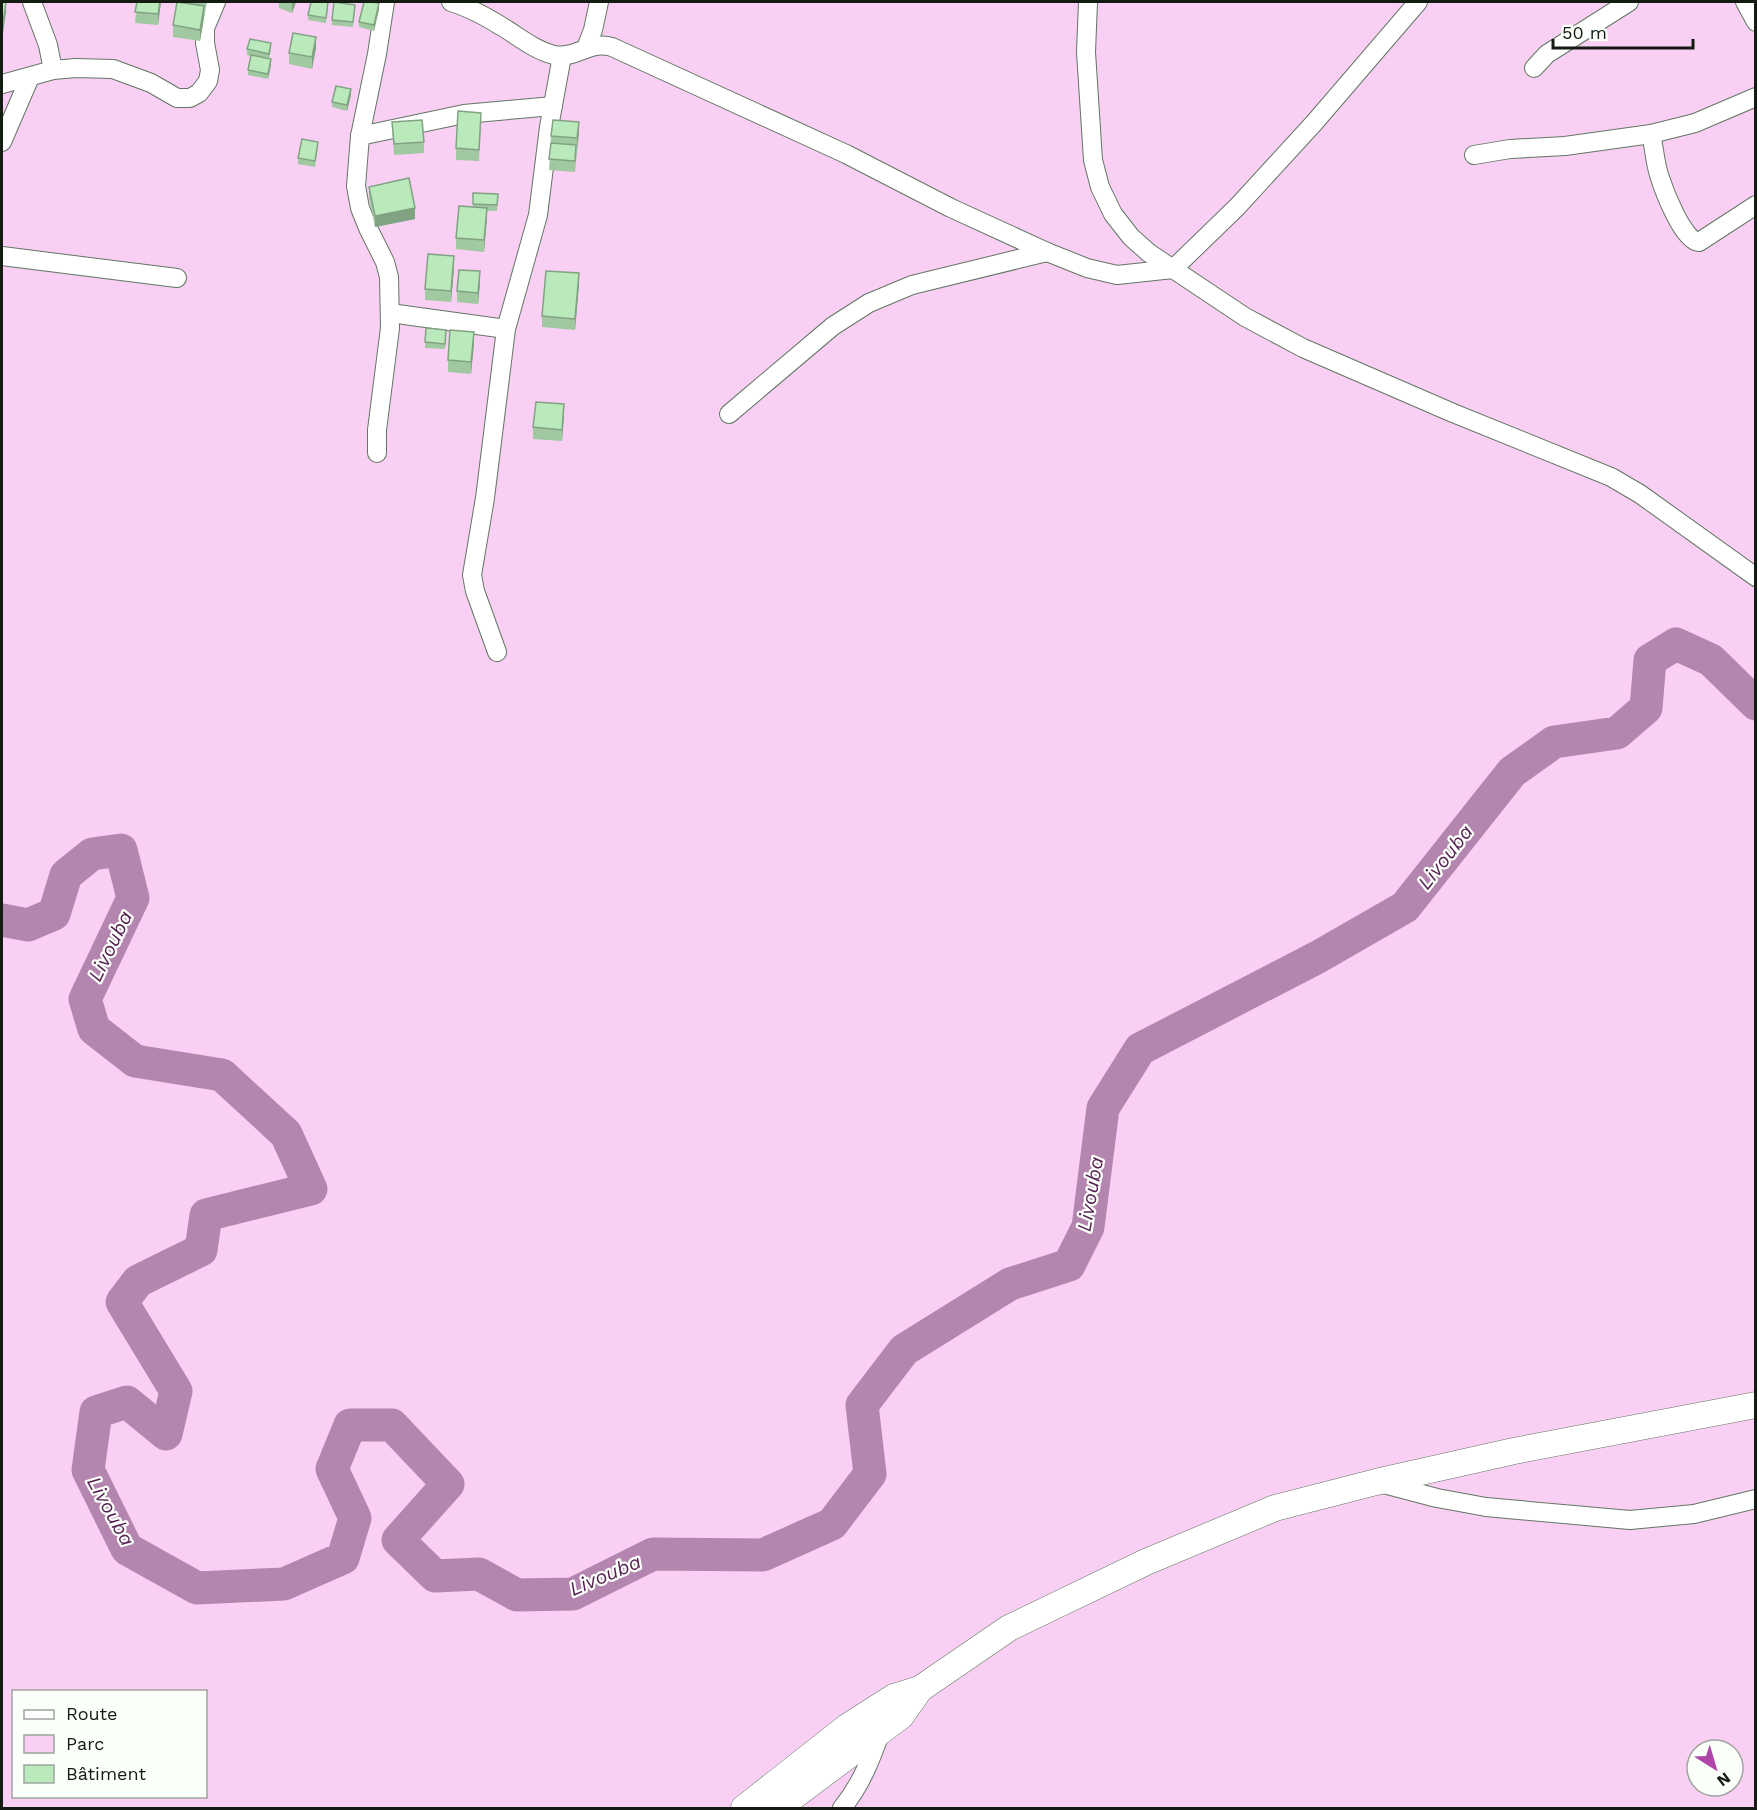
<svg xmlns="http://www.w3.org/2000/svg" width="1757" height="1810" viewBox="0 0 1757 1810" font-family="'Work Sans',sans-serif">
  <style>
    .green { fill: #f9cff4; fill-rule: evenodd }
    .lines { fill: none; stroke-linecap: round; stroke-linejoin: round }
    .river { stroke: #b486af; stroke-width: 33 }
    .minor-casing { stroke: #627663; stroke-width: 20 }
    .highway-casing { stroke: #627663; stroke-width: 27 }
    .minor { stroke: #fff; stroke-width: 18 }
    .highway { stroke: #fff; stroke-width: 26 }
    .wall { fill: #a0c8a1 }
    .shaded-wall { fill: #82a383 }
    .building { fill: #bae9bb; stroke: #82a383; stroke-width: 1.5 }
    .labels { text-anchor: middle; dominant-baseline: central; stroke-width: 4.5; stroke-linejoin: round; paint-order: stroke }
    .water-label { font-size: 20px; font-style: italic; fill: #561d52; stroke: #fafffa }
  </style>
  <rect width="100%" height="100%" fill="#e1f7e1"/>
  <path class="green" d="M2,2H1755V1808H2ZM14,1692H206V1796H14ZM1697,1750H1733V1786H1697Z"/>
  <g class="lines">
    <polyline class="river" points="2,920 28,925 54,914 66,875 92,854 121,850 133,898 85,999 94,1029 135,1061 222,1075 286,1134 311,1189 206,1215 201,1250 138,1281 122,1302 176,1391 166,1434 127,1402 96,1412 88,1470 127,1549 197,1588 284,1584 343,1558 355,1518 332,1469 350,1425 392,1425 448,1484 398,1540 435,1576 479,1574 517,1595 573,1594 653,1554 763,1555 832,1524 870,1474 862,1405 904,1350 1010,1284 1069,1265 1088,1227 1103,1108 1140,1049 1318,957 1405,907 1512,772 1554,742 1617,733 1646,708 1650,660 1676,644 1711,660 1756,704"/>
    <g class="minor-casing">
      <g id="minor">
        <polyline points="32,2 48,45 53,70"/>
        <path d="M451,2C468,7 485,16 501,26C518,36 534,50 554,55C576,59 591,40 612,47L846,154L951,208L1047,252L1087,268L1117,275L1173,269L1237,207L1314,123L1418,2"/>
        <polyline points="1088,2 1086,52 1093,160 1100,187 1113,214 1131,237 1149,253 1245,317 1303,348 1453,413 1611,477 1640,494 1756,577"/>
        <polyline points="1745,2 1756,22"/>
        <polyline points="586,48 593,30 599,2"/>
        <polyline points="1534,68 1547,54 1629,2"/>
        <polyline points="2,84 53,70 76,68 113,69 151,83 177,98 190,98 199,93 208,81 210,70 205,43 205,28 216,2"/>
        <path d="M1651,134C1654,147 1655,162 1659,175C1664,191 1683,241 1699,242L1756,205"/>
        <polyline points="360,136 464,114 553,106"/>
        <polyline points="2,142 30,77"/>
        <polyline points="1474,155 1510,149 1565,146 1651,134 1695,123 1756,97"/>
        <polyline points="2,256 177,278"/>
        <polyline points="390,313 506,329"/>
        <polyline points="729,414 833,326 869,303 912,285 1047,252"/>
        <polyline points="377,453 377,430 390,328 389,277 385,262 368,228 360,208 356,186 360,136 377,54 385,2"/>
        <polyline points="497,652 475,591 472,575 485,498 506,329 538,215 549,127 562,56"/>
        <polyline points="1380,1483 1437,1498 1486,1507 1630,1520 1694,1514 1756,1499"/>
        <path d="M842,1808C861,1785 871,1759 881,1731"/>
      </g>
    </g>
    <g class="highway-casing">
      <g id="highway">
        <polyline points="744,1808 847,1727 894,1697 920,1689 1009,1628 1146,1562 1275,1508 1376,1482 1514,1451 1756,1405"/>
        <polyline points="778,1808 901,1716 920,1689"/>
      </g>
    </g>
    <use href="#minor" class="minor"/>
    <use href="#highway" class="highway"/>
  </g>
  <g class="wall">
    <polygon points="137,2 161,2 158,25 135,23"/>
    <polygon points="177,2 207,2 200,41 173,37 173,25"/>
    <polygon points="279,2 296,2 292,13 279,8"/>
    <polygon points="328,8 326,23 308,20 308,15"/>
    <polygon points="379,9 374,31 359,27 359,22"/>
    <polygon points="355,10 353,27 332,25 332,20"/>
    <polygon points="316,48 312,69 289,64 289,53"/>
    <polygon points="247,49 271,49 269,59 271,65 268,79 248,75 248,70 251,56 247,55"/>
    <polygon points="351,95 347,111 332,107 332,102"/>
    <polygon points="392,122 424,142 424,153 394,155"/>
    <polygon points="481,124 479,161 456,160 456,148"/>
    <polygon points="579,133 575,172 549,170 551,136"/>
    <polygon points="318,147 315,167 298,164 298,158"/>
    <polygon points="369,187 415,219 375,227 369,198"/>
    <polygon points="473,193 498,194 497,211 487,211 484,252 456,249 456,238 473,207"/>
    <polygon points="454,268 451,302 425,300 425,289"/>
    <polygon points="480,283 478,304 457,302 457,291"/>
    <polygon points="579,285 575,330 542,327 542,316"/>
    <polygon points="446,336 445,349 425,348 425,342"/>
    <polygon points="474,344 471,374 448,372 448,360"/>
    <polygon points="564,416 562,441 533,439 533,427"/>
  </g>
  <g class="shaded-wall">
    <polygon points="6,2 6,12 2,41 2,30"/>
    <polygon points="160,2 161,2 158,25 158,14"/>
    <polygon points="292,2 296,2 292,13"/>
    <polygon points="379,3 379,9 374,31 374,25"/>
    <polygon points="204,6 204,17 200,41 200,30"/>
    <polygon points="316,37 316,48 312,69 312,57"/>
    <polygon points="271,59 271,65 268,79 268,74"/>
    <polygon points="351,89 351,95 347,111 347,105"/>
    <polygon points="579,122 579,133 577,149 577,138"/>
    <polygon points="415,208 415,219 375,227 375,216"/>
    <polygon points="487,208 487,219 484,252 484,240"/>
    <polygon points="454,256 454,268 451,302 451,291"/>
    <polygon points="480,271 480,283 478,304 478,293"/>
    <polygon points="579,273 579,285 575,330 575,319"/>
    <polygon points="474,332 474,344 471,374 471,362"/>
    <polygon points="564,404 564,416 562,441 562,430"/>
  </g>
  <g class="building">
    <polygon points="2,2 6,2 2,30"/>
    <polygon points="137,2 160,2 158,14 135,12"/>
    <polygon points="177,2 204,6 200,30 173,25"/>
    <polygon points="311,2 328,2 326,18 308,15"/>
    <polygon points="334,2 355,5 353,22 332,20"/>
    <polygon points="364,2 371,2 379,3 374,25 359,22"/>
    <polygon points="293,33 316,37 312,57 289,53"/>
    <polygon points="250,39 271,43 269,54 247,49"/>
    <polygon points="251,55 271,59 268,74 248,70"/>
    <polygon points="336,86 351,89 347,105 332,102"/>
    <polygon points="458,111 481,113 479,150 456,148"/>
    <polygon points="422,120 424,142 394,144 392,122"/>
    <polygon points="553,120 579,122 577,138 551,136"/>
    <polygon points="302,139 318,142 315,161 298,158"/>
    <polygon points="551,143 576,145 575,161 549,159"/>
    <polygon points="409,178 415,208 375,216 369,187"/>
    <polygon points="473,193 498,194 497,205 473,204"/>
    <polygon points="459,206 487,208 484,240 456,238"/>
    <polygon points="428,254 454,256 451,291 425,289"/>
    <polygon points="459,270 480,271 478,293 457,291"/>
    <polygon points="546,271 579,273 575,319 542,316"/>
    <polygon points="426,328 446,330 445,344 425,342"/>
    <polygon points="450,330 474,332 471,362 448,360"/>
    <polygon points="536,402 564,404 562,430 533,427"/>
  </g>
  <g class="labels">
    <g class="water-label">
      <text transform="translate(1445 857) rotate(-52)">Livouba</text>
      <text transform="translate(110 946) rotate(-64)">Livouba</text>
      <text transform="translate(1090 1194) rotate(-80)">Livouba</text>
      <text transform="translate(111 1511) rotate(61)">Livouba</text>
      <text transform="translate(605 1575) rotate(-23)">Livouba</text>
    </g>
  </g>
  <rect width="1757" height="1810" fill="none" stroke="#131b13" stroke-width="6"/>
  <rect x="12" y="1690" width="195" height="108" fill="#fafffa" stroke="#9ea49e" stroke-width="1.5"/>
  <rect x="24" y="1710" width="30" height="9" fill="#ffffff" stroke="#9ea49e" stroke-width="1.5"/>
  <text x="66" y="1720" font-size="18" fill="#131b13">Route</text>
  <rect x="24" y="1735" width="30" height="18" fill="#f9cff4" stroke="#9ea49e" stroke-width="1.5"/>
  <text x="66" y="1750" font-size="18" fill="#131b13">Parc</text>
  <rect x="24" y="1765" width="30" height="18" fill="#bae9bb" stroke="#9ea49e" stroke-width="1.5"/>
  <text x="66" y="1780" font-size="18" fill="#131b13">Bâtiment</text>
  <g transform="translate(1715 1768) rotate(143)"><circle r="28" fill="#fafffa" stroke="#9ea49e" stroke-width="1.5"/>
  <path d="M0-4.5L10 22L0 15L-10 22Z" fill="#ae46a8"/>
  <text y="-9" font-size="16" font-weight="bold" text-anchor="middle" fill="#131b13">N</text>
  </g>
  <path d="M1553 39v9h140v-9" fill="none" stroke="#131b13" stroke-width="3"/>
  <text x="1562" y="39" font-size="18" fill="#131b13" stroke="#fafffa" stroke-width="4.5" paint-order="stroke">50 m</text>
</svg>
